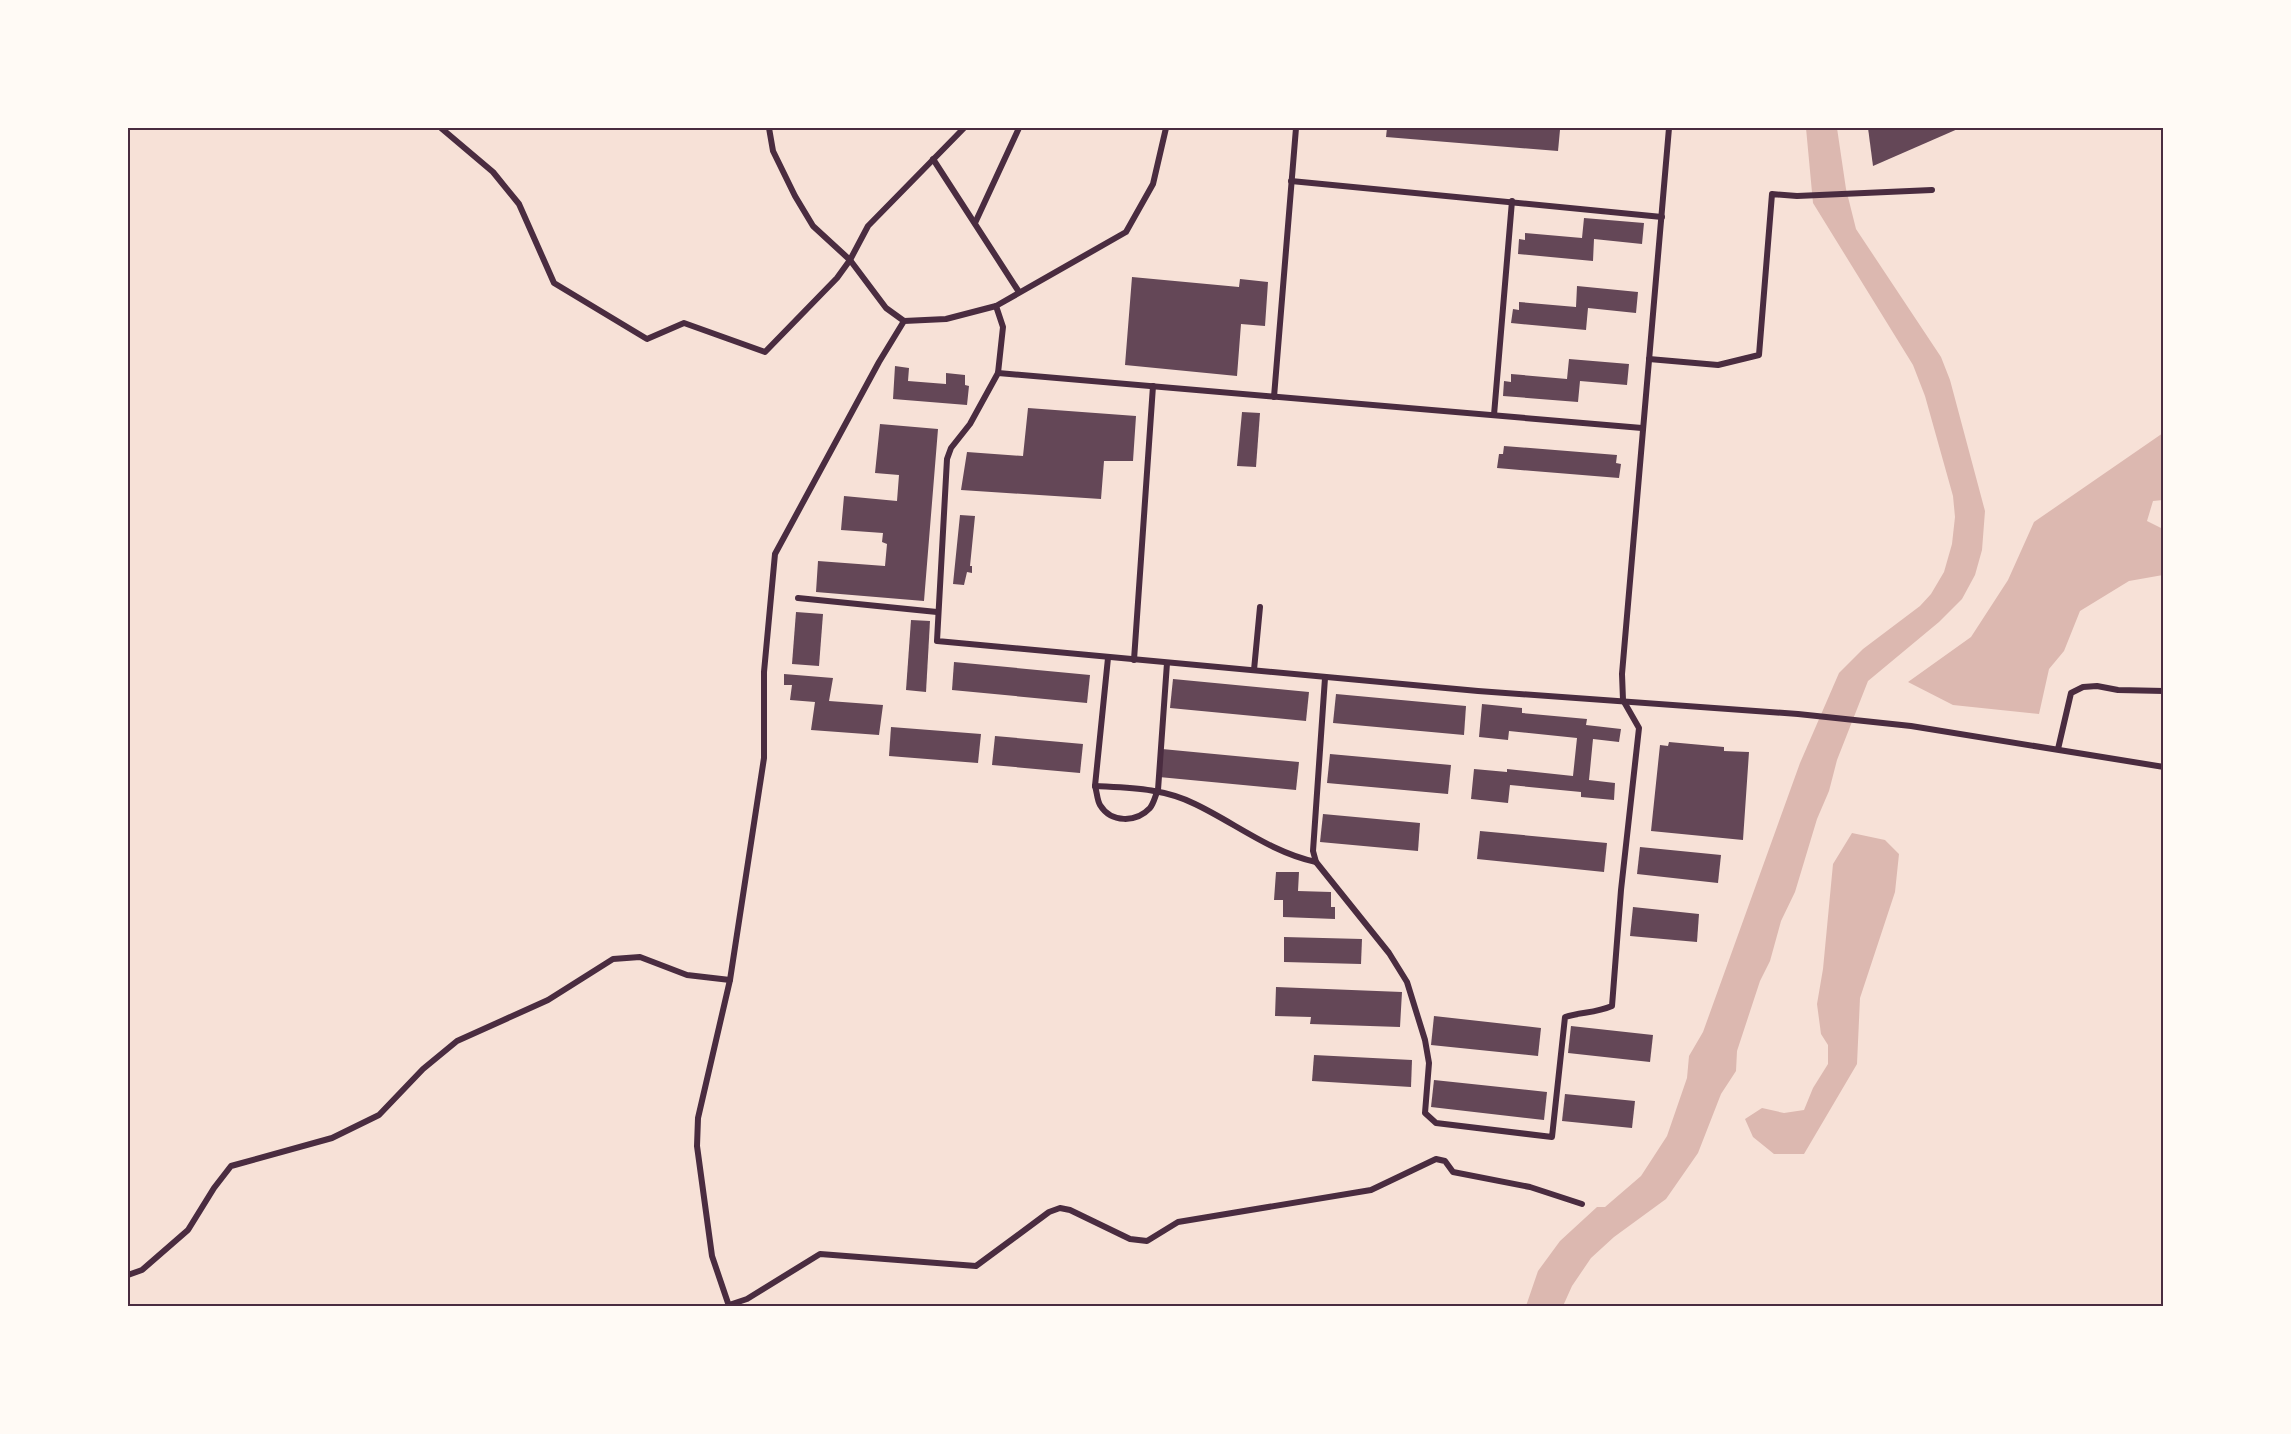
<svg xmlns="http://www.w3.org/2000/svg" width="2291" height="1434" viewBox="0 0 2291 1434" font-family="Ubuntu,sans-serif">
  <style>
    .water { fill: #dcb8b0 }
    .building { fill: #644757 }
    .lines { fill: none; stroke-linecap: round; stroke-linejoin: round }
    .minor { stroke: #4a2c40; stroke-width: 6 }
    .neatline { fill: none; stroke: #4a2c40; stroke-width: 2 }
  </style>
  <rect width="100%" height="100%" fill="#f7e1d7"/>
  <g class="water">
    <polygon points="1806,128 1837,128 1846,189 1856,229 1941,357 1950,380 1985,511 1982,550 1975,575 1962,599 1939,622 1868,681 1837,760 1829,791 1817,819 1795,892 1781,921 1770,961 1760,981 1737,1051 1736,1071 1721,1094 1698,1153 1666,1199 1614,1237 1591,1258 1572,1286 1563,1306 1526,1306 1538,1271 1560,1241 1597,1207 1605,1207 1641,1176 1667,1136 1687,1078 1689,1056 1703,1032 1800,763 1839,673 1863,649 1920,606 1931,594 1944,572 1952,544 1955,517 1953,496 1925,396 1913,365 1813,203"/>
    <polygon points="2163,433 2163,500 2153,501 2147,521 2163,529 2163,575 2129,581 2080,611 2064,651 2049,669 2039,714 1953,705 1908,682 1971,637 2008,580 2034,522"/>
    <polygon points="1852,833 1885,840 1899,854 1895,892 1860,998 1857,1064 1804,1154 1774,1154 1753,1137 1745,1119 1762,1108 1784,1113 1804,1110 1813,1088 1828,1064 1828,1045 1821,1034 1817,1004 1823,969 1833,864"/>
  </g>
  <g class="building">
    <polygon points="1387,128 1526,128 1560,130 1558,151 1386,137"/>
    <polygon points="1868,128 1960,128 1873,166"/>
    <polygon points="1584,218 1644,223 1642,244 1594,239 1593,261 1518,254 1519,239 1525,240 1525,233 1582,238"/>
    <polygon points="1132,277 1239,287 1240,279 1268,282 1265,326 1241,324 1237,376 1125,365"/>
    <polygon points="1577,286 1638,292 1636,313 1588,308 1586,330 1511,323 1513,309 1519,310 1519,302 1576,307"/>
    <polygon points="1569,359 1629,364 1627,385 1580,381 1578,402 1503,396 1504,381 1511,382 1511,374 1567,379"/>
    <polygon points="895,366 909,368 908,381 946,384 946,373 965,375 965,385 969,386 967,405 893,399"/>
    <polygon points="1028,408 1136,416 1133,461 1104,461 1101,499 961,490 967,452 1023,456"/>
    <polygon points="1242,412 1260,413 1256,467 1237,466"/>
    <polygon points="880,424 938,429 924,601 816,592 818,561 885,566 887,544 882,542 883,533 841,530 844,496 897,501 899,475 875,473"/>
    <polygon points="1504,446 1617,455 1616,463 1621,464 1619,478 1497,468 1499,454 1503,454"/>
    <polygon points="960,515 975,516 970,566 972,566 972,573 967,572 964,585 953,584"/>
    <polygon points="796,612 823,614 819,666 792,664"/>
    <polygon points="911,620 930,621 926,692 906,690"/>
    <polygon points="954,662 1090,675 1087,703 952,690"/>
    <polygon points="784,674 833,678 829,701 883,705 879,735 811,730 815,702 790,700 792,685 784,685"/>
    <polygon points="1173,679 1309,692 1306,721 1170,708"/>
    <polygon points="1336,694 1466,706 1464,735 1333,723"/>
    <polygon points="1482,704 1522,708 1522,713 1587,719 1586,725 1621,729 1619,742 1593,739 1589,780 1615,783 1614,800 1581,797 1581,792 1510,785 1508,803 1471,799 1474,769 1507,772 1507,769 1573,776 1577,738 1509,731 1508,740 1479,737"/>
    <polygon points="891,727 981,734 978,763 889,756"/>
    <polygon points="995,736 1083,744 1080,773 992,765"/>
    <polygon points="1669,742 1724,747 1724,751 1749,752 1743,840 1651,831 1660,745 1668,746"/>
    <polygon points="1162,749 1299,762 1296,790 1159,777"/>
    <polygon points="1330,754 1451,765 1448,794 1327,783"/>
    <polygon points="1323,814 1420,823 1418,851 1320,842"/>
    <polygon points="1480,831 1607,843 1604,872 1477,859"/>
    <polygon points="1640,847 1721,855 1718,883 1637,874"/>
    <polygon points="1276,872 1299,872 1298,891 1331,892 1331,907 1335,907 1335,919 1283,917 1283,900 1274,900"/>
    <polygon points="1633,907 1699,914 1697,942 1630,936"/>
    <polygon points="1284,937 1362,939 1361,964 1284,962"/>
    <polygon points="1276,987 1402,992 1400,1027 1310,1024 1311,1017 1275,1016"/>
    <polygon points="1434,1016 1541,1028 1538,1056 1431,1045"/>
    <polygon points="1571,1026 1653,1035 1650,1062 1568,1053"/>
    <polygon points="1314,1055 1412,1060 1411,1087 1312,1081"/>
    <polygon points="1434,1080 1547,1092 1544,1120 1431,1107"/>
    <polygon points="1565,1094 1635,1101 1632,1128 1562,1121"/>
  </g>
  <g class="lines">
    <g class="minor">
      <polyline points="441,128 493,172 519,204 554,283 647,339 684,323 765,352 837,278 850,260 868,226 964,128"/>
      <polyline points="769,128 773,151 795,196 813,226 850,260 886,308 904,321"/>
      <polyline points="933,159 1019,292"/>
      <polyline points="1291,181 1662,217"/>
      <polyline points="975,223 1019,128"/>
      <polyline points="996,306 1003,327 998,373 970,424 951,448 947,459 937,641 1478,691 1798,714 1911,726 2164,767"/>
      <polyline points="1649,359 1718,365 1759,355 1772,194 1797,196 1932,190"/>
      <polyline points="998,373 1642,428"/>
      <polyline points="1274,397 1296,128"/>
      <polyline points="1494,415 1512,201"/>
      <polyline points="798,598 937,612"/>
      <path d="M1108,658L1095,786C1097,792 1097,800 1100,805C1111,823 1136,823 1150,808C1154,803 1155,796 1158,790L1167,663"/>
      <polyline points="1134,660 1153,386"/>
      <polyline points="1254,670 1260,607"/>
      <path d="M1325,678L1313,851L1316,862L1389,953L1407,982L1425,1040L1429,1063L1425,1113L1436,1123L1552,1137L1565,1017C1581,1012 1596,1013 1612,1006L1621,890L1639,728L1623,700L1622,674L1669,128"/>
      <polyline points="2058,749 2071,693 2083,687 2097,686 2118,690 2164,691"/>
      <path d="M1095,786C1130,788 1163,788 1195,804C1235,823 1272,853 1316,862"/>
      <polyline points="128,1275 142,1270 188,1230 214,1188 231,1166 332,1138 379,1115 423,1069 457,1041 548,1000 613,959 640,957 687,975 730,980"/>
      <polyline points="729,1305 747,1299 820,1254 976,1266 1049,1212 1060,1208 1070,1210 1130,1239 1147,1241 1178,1222 1371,1190 1436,1159 1445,1161 1453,1172 1530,1187 1582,1204"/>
      <polyline points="729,1306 712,1256 697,1146 698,1118 730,980 764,758 764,672 775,554 879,362 904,321 946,319 996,306 1126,232 1153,184 1166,128"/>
    </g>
  </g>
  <rect width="2291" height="1434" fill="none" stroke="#fffaf5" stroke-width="258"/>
  <rect x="129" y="129" width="2033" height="1176" class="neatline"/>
</svg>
